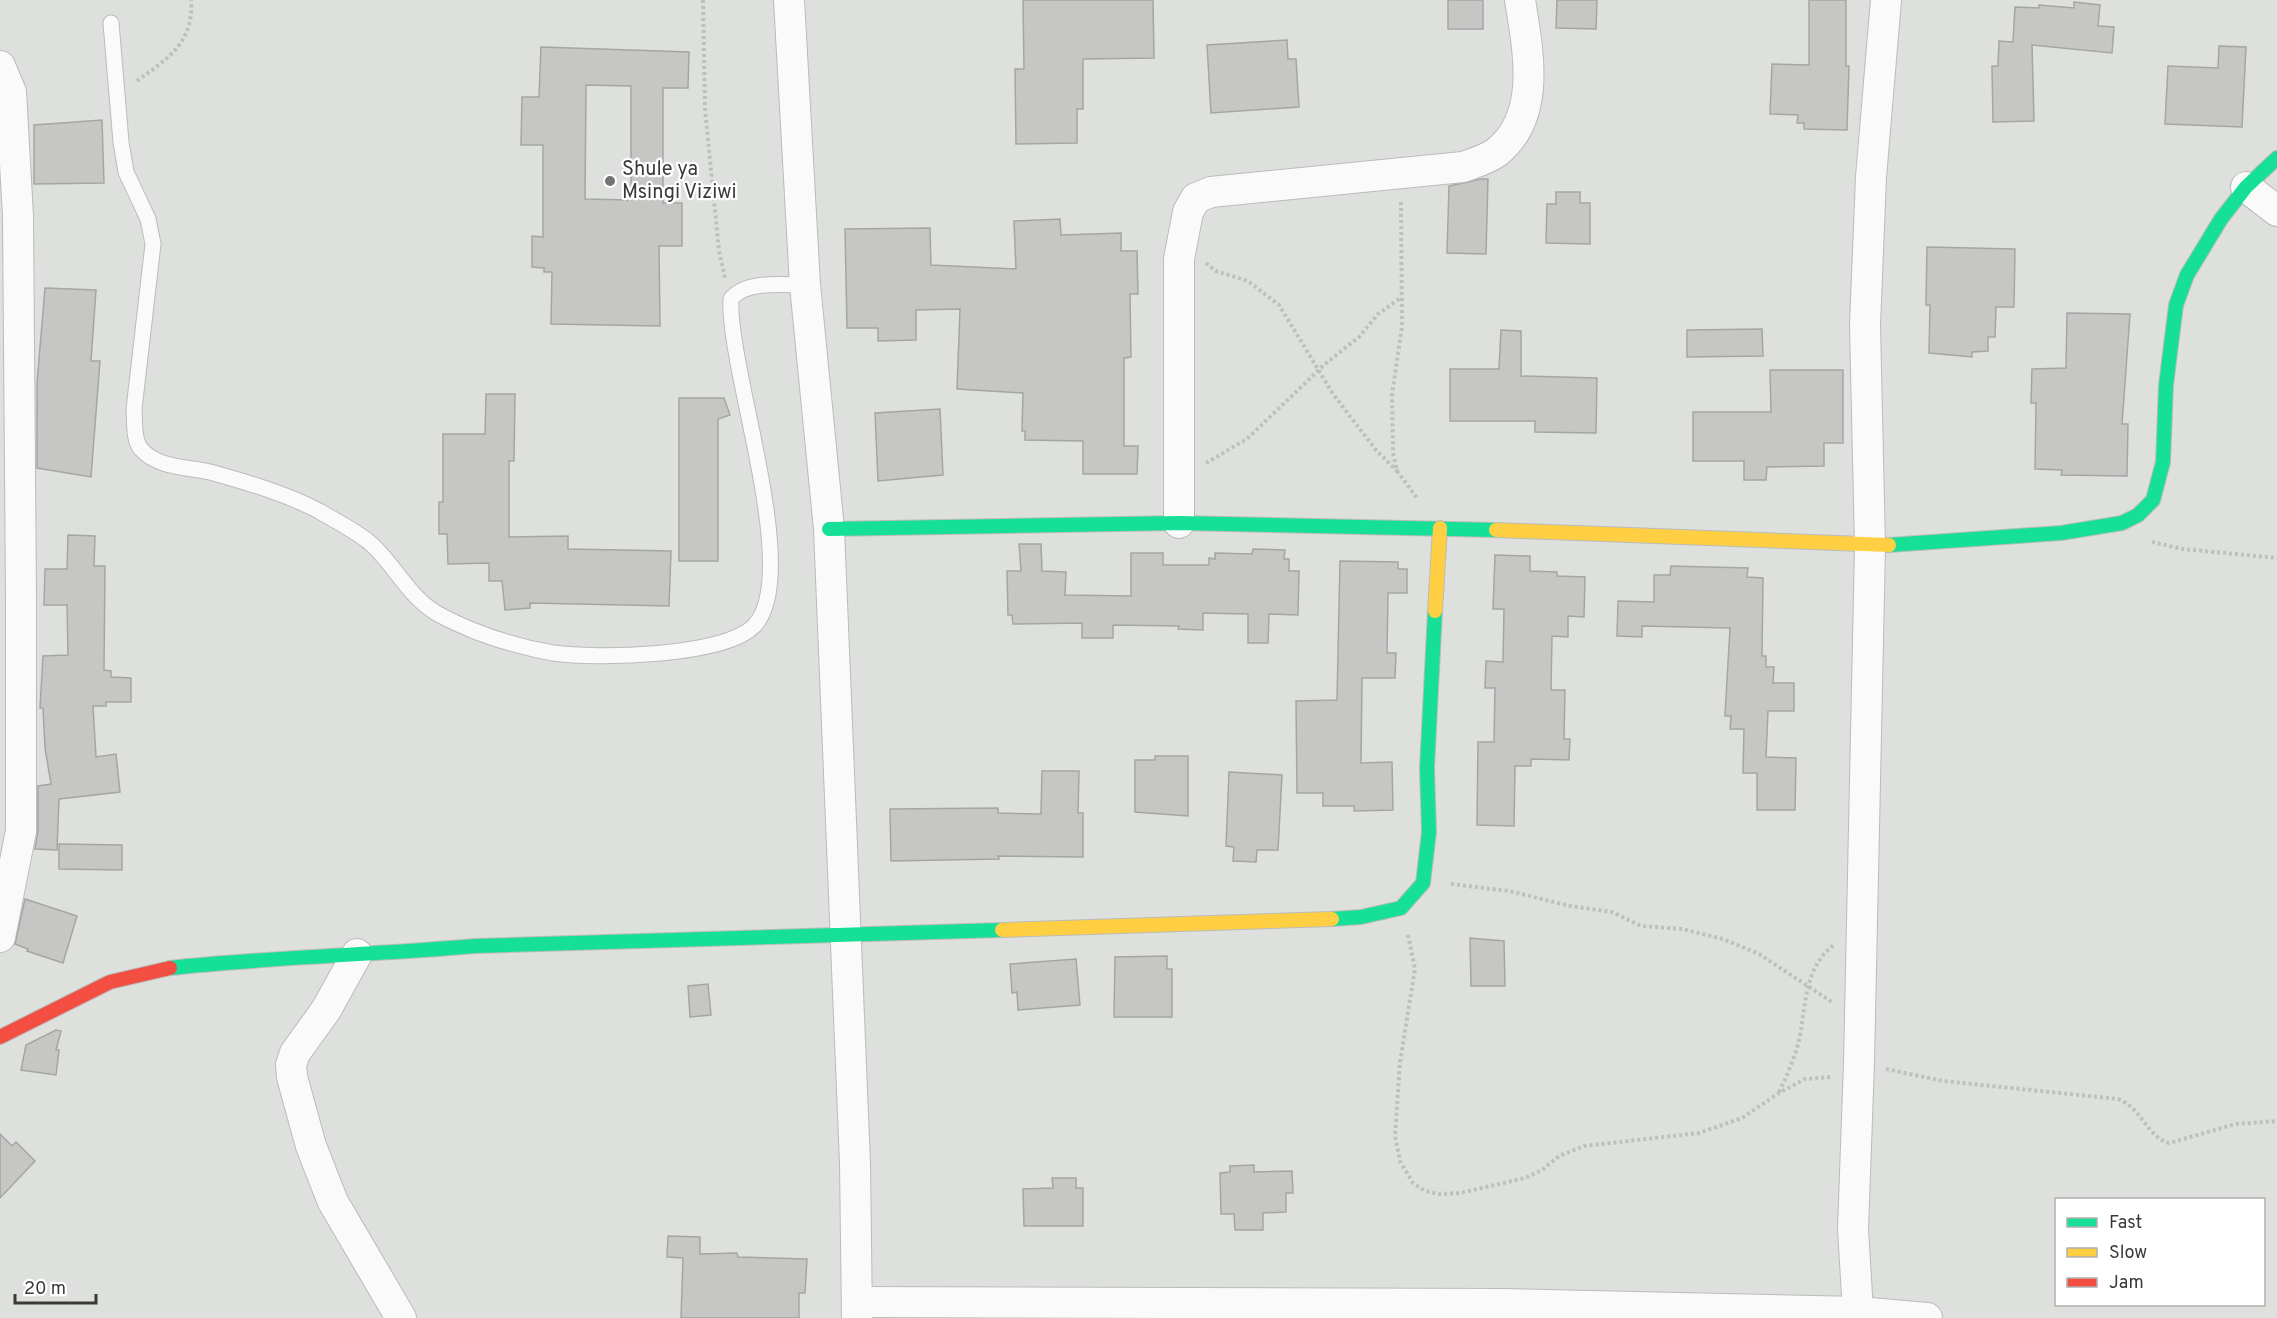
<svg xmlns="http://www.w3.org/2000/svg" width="2277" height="1318" viewBox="0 0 2277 1318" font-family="Overpass,sans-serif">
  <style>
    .building { fill: #c6c7c5; stroke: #a4a6a4; stroke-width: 1.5; fill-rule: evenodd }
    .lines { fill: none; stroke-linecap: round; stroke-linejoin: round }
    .lane-casing { stroke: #babcba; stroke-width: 17 }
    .street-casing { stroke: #babcba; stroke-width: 32 }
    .fast-casing { stroke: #babcba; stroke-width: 16 }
    .slow-casing { stroke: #babcba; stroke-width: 16 }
    .jam-casing { stroke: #babcba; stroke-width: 16 }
    .path { stroke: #bec0be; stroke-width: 4; stroke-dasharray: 3 3; stroke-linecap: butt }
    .lane { stroke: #fafafa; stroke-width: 15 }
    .street { stroke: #fafafa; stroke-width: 30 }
    .fast { stroke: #16e098; stroke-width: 14 }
    .slow { stroke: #ffcf43; stroke-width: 14 }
    .jam { stroke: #f24e42; stroke-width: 14 }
    .poi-dot { fill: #737472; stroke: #fff; stroke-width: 2 }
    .labels { text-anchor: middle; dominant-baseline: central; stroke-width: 4.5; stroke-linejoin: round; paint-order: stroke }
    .poi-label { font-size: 20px; fill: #393a38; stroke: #fff; text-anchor: start }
  </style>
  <rect width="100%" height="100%" fill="#dee0dd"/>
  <g class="building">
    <polygon points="1023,0 1153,0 1154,58 1083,59 1083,109 1077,109 1077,143 1016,144 1015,69 1024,69"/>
    <rect x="1448" y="0" width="35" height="29"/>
    <polygon points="1557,0 1597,0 1596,29 1556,28"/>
    <polygon points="1809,0 1846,0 1846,66 1849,66 1847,130 1804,129 1804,123 1797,123 1798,115 1770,114 1772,64 1809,65"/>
    <polygon points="2074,2 2100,5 2098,26 2114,27 2112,53 2032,45 2034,121 1993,122 1992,66 1998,66 1999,41 2013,42 2015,7 2039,8 2039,5 2074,8"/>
    <polygon points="1287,40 1288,59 1296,59 1299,107 1211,113 1207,45"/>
    <polygon points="2219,46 2246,47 2242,127 2165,124 2168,66 2218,68"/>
    <path d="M541,47L689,52L688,88H663V203H682V246H659L660,326L551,324L552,272H544V268L532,267V236L543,237V145H521L522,97H539ZM586,85L631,86V200L585,199Z"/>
    <polygon points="102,120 104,183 34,184 34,125"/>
    <polygon points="1481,179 1488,179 1486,254 1447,253 1449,186"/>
    <polygon points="1556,192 1580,192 1580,203 1590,203 1590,244 1546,243 1547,204 1556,204"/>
    <polygon points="1060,219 1061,235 1121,233 1121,251 1137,251 1138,294 1130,294 1131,357 1124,358 1124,446 1138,446 1137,474 1083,474 1083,441 1025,440 1025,431 1022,431 1023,393 957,389 960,309 916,310 916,340 878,341 878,328 847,328 845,229 930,228 931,265 1016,269 1014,221"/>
    <polygon points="1927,247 2015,249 2014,307 1996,307 1995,337 1988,337 1988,351 1972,352 1972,357 1929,353 1930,305 1926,305"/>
    <polygon points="45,288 96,290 91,361 100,361 91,477 37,468 37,383"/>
    <polygon points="2067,313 2130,314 2122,424 2128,424 2127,476 2061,475 2062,470 2035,469 2036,403 2031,403 2032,369 2066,368"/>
    <polygon points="1762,329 1763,356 1687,357 1687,330"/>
    <polygon points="1501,330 1521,331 1521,376 1597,378 1596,433 1535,432 1535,421 1450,421 1450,369 1499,369"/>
    <polygon points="1770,370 1843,370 1843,443 1824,443 1824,466 1767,467 1766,480 1744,480 1744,461 1693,461 1693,412 1771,412"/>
    <polygon points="486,394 515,394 514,461 509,461 509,537 568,536 568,549 671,551 669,606 530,603 530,608 505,610 502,581 489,581 489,563 448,564 447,534 439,534 439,502 443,502 443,434 485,434"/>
    <polygon points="679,398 724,398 730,415 718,419 718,561 679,561"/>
    <polygon points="940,409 943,475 878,481 875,413"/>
    <polygon points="68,535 95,536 94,566 105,566 104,670 111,671 111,677 131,678 131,702 106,702 106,706 93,706 96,757 116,754 120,792 59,799 57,850 35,849 38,831 38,786 51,784 45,748 43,708 40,708 43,656 68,655 67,605 44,605 45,569 67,569"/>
    <polygon points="1019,544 1041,544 1042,571 1066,572 1065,595 1131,596 1131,553 1163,553 1163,565 1209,565 1209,558 1215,559 1215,553 1252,554 1253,549 1285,550 1284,559 1289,559 1289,571 1299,571 1298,615 1269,614 1268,643 1248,643 1248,614 1203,613 1203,630 1178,629 1179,626 1113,625 1113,638 1082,638 1082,623 1013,624 1012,615 1008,615 1007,571 1021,571"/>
    <polygon points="1495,555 1530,556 1530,571 1557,572 1557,576 1585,577 1584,617 1568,616 1568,637 1552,636 1551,690 1565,690 1564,739 1570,739 1569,760 1531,759 1531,766 1515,766 1514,826 1477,825 1478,742 1494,742 1495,688 1485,688 1486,661 1503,662 1504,609 1493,609"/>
    <polygon points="1340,561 1398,562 1398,569 1407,569 1407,593 1388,593 1387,653 1396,653 1395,678 1362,678 1361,763 1392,762 1393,810 1354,811 1354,806 1323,806 1323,793 1297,793 1296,701 1337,700"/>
    <polygon points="1671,566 1748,568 1747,577 1763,578 1762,656 1766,656 1766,667 1774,667 1773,683 1794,683 1794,711 1768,711 1766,757 1796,758 1795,810 1757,810 1757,773 1743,773 1744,729 1730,729 1731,716 1725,716 1730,628 1642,626 1642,637 1617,636 1618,601 1654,602 1654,575 1670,575"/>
    <polygon points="1155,756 1188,756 1188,816 1135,812 1135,760 1155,760"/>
    <polygon points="1042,771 1079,771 1078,813 1083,813 1083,857 998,856 999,859 891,861 890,809 998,808 998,813 1041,814"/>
    <polygon points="1229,772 1282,775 1278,850 1257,850 1256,862 1233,861 1234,847 1226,846"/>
    <polygon points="59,844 122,845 122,870 59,869"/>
    <polygon points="25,899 77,916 63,963 27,951 28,949 15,944"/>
    <polygon points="1470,938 1504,941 1505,986 1471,986"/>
    <polygon points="1167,956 1167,969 1172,969 1172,1017 1114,1017 1115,957"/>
    <polygon points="1076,959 1080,1005 1018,1010 1017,992 1012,993 1010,964"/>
    <polygon points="708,984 711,1015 690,1017 688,986"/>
    <polygon points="56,1030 61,1031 56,1050 59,1050 56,1075 21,1070 26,1045"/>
    <polygon points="0,1134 12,1146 16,1142 35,1161 0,1198"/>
    <polygon points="1254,1165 1254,1172 1292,1171 1293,1193 1286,1193 1286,1212 1263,1213 1263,1230 1235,1230 1234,1214 1221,1214 1220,1173 1230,1172 1230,1166"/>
    <polygon points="1052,1178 1076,1178 1076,1188 1083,1188 1083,1226 1024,1226 1023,1189 1053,1188"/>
    <polygon points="668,1236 700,1237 700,1254 737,1253 738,1257 807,1259 805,1293 799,1293 799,1318 681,1318 683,1258 667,1257"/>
  </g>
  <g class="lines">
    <g class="lane-casing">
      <path id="lane" d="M111,23L121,142L126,172L148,219L153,244L134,409C135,421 133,440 141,449C157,468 188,467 210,472C246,482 287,494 319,511C336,521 354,530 369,542C394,563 408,597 438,614C473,633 514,646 553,653C595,659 723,657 754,626C803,575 727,368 731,299C746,280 783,285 805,285"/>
    </g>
    <g class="street-casing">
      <g id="street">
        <polyline points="789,0 805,285 829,529 855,1163 857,1318"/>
        <polyline points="0,66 11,92 18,216 21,598 21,831 0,937"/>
        <polyline points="2246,187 2277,211"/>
        <path d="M1179,523V259L1188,212L1196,198L1211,192L1463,167C1474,163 1488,159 1497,152C1542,116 1528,50 1520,0"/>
        <polyline points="357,954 326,1010 295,1053 291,1065 292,1077 311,1146 333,1202 401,1318"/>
        <polyline points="857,1302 1504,1304 1858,1312 1927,1318"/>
        <polyline points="1858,1312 1853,1229 1859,1063 1870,546 1865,325 1871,177 1886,0"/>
      </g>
    </g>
    <g class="fast-casing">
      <g id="fast">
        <polyline points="829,529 1179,523 1496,530"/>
        <polyline points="1889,545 2061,533 2122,523 2138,515 2153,500 2163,462 2166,385 2176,305 2187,275 2221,219 2246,187 2277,158"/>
        <polyline points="1332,919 1361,917 1401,908 1423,883 1429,832 1427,768 1435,611"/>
        <path d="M170,968C272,957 373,955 475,946L1002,930"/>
      </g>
    </g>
    <g class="slow-casing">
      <g id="slow">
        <polyline points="1496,530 1889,545"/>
        <polyline points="1435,611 1440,528"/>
        <polyline points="1002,930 1332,919"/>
      </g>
    </g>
    <g class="jam-casing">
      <polyline id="jam" points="0,1037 110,982 170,968"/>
    </g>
    <g class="path">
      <polyline points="703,0 705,109 719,251 725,278"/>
      <path d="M137,81C168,58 194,43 191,0"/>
      <polyline points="1401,202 1402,326 1392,395 1393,453 1397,471 1417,498"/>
      <polyline points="1206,263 1216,271 1248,281 1279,305 1333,394 1376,450 1397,471"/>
      <polyline points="1206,463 1247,439 1325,364 1359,337 1378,314 1402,297"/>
      <polyline points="2152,542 2183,549 2277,558"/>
      <polyline points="1451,884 1509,891 1570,906 1612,912 1641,926 1682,929 1723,939 1759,954 1832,1002"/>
      <polyline points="1408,935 1415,969 1400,1062 1395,1136 1400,1161 1413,1183 1425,1191 1439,1194 1460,1193 1525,1178 1542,1170 1559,1156 1584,1146 1699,1133 1742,1118 1779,1093 1805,1079 1831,1077"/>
      <path d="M1886,1069L1943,1081L2118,1099C2142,1108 2146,1136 2169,1143L2236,1124L2277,1121"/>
      <path d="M1779,1092C1786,1078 1792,1063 1797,1048C1807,1013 1801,969 1834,945"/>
    </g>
    <use href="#lane" class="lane"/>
    <use href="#street" class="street"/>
    <use href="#fast" class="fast"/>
    <use href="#slow" class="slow"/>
    <use href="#jam" class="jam"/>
  </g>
  <circle class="poi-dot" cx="610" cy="181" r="6"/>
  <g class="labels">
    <g class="poi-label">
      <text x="622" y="170">Shule ya<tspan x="622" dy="23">Msingi Viziwi</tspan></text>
    </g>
  </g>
  <rect x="2055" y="1198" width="210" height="108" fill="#ffffff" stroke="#b0b0af" stroke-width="1.5"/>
  <rect x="2067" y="1218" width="30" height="9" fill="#16e098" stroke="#b0b0af" stroke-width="1.5"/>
  <text x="2109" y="1228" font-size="18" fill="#393a38">Fast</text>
  <rect x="2067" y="1248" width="30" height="9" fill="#ffcf43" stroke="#b0b0af" stroke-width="1.5"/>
  <text x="2109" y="1258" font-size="18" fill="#393a38">Slow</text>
  <rect x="2067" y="1278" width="30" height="9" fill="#f24e42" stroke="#b0b0af" stroke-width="1.5"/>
  <text x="2109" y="1288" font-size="18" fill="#393a38">Jam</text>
  <path d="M15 1294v9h81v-9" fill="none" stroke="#393a38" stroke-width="3"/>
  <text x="24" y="1294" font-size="18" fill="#393a38" stroke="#ffffff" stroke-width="4.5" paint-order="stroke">20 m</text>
</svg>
